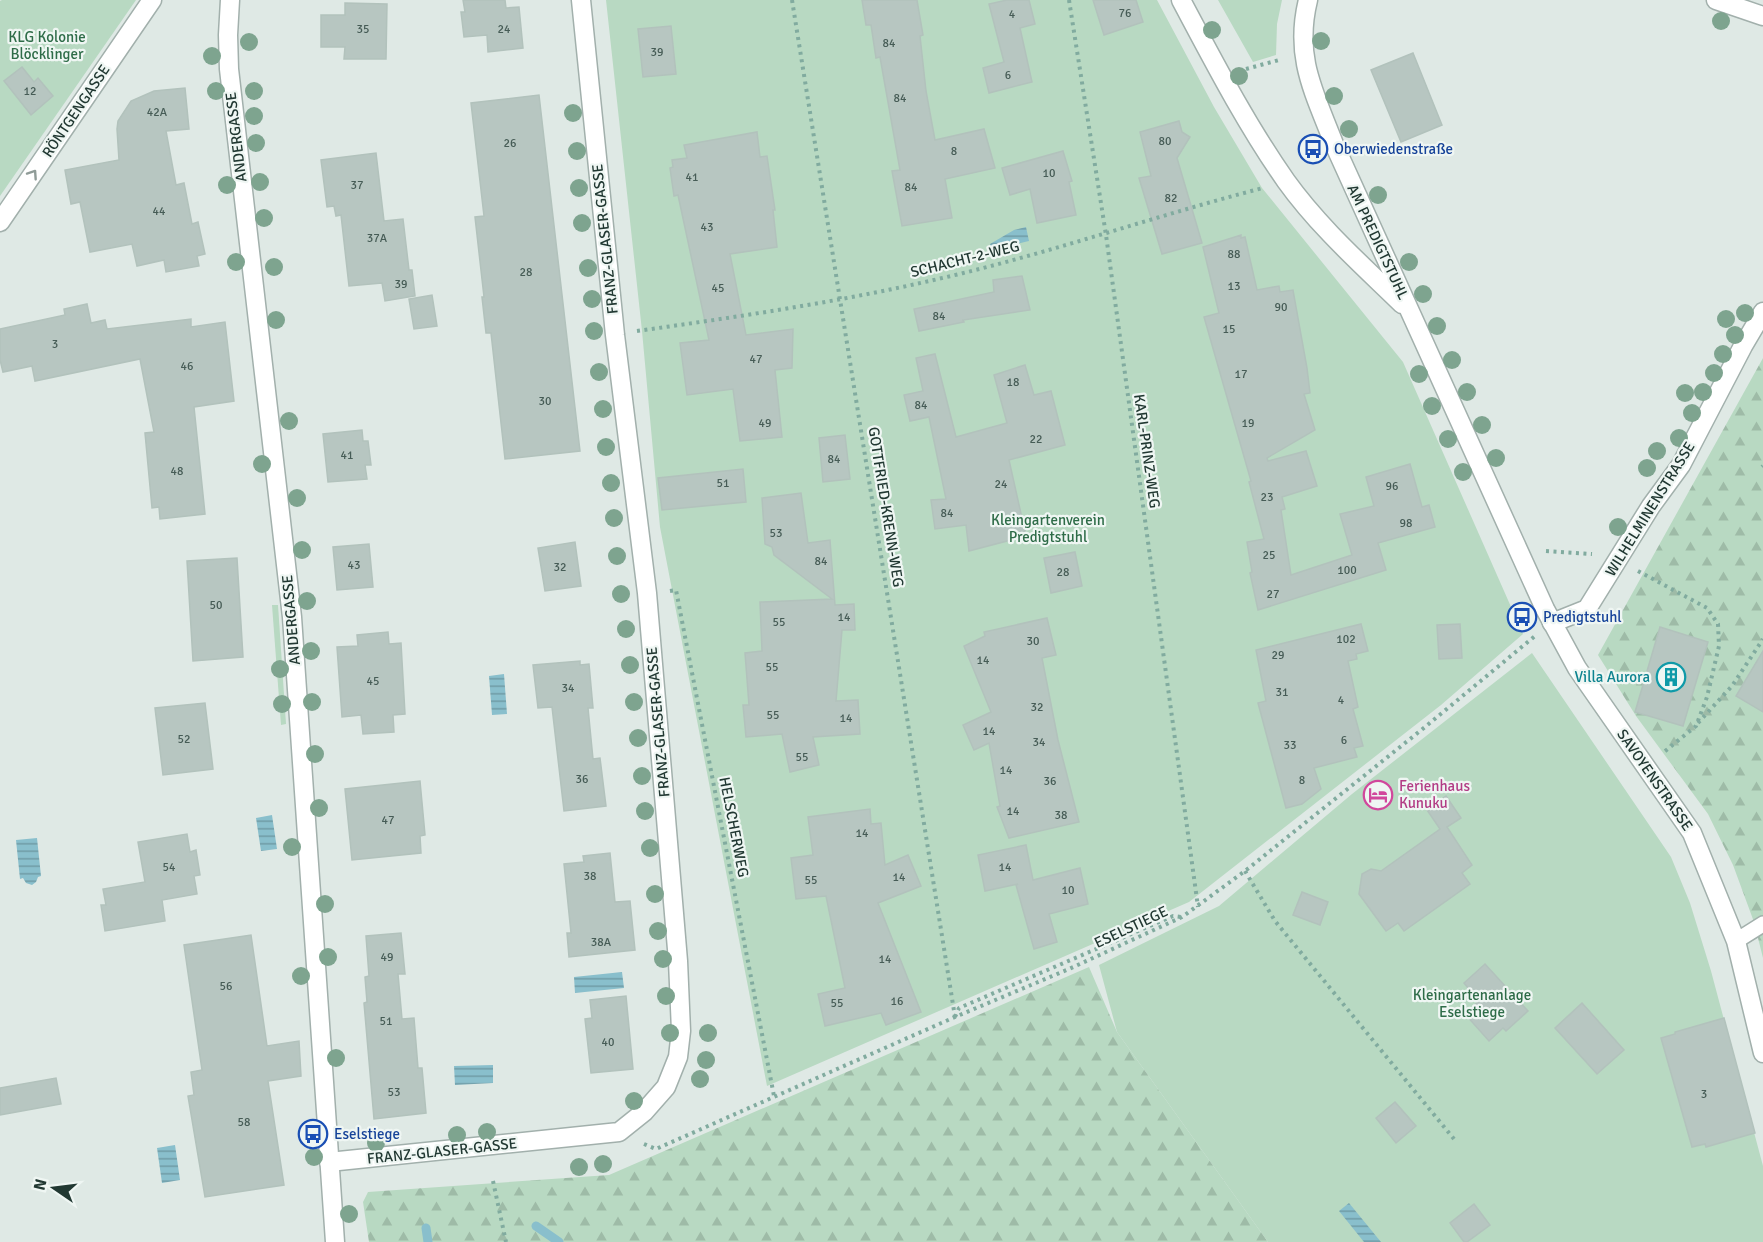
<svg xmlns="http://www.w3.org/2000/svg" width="1763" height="1242" viewBox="0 0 1763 1242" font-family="Signika,sans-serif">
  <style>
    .green { fill: #b8d9c2 }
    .forest { fill: url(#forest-firs) }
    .water { fill: url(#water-rules) }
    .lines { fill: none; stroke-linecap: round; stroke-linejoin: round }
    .stream { stroke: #89bfcc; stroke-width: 9 }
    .building { fill: #b7c6c1; stroke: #b2c2bc; stroke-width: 1.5 }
    .service-casing { stroke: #a2b0ac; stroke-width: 18 }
    .minor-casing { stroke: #a2b0ac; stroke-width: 21 }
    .path { stroke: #81ab9f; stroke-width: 4; stroke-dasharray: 3 4.5; stroke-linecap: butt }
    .service { stroke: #fff; stroke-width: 15 }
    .minor { stroke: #fff; stroke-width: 18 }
    .tree { fill: #7ea48f }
    .oneway { stroke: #909c98 }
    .labels { text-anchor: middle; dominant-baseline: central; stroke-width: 4.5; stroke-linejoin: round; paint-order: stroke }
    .number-label { font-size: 12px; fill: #465c56 }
    .park-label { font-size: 15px; fill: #2e6c48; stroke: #eff6f3 }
    .street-label { font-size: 15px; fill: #213832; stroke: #eff6f3 }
    .transit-label { font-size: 15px; fill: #164399; stroke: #eff6f3; text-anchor: start }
    .culture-label { font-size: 15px; fill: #0d838f; stroke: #eff6f3; text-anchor: end }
    .hotel-label { font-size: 15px; fill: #b23c85; stroke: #eff6f3; text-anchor: start }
  </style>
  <defs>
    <pattern id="forest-firs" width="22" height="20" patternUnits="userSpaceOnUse" patternTransform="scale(1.5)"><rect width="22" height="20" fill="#b8d9c2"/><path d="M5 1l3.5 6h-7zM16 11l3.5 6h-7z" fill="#9ebba7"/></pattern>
    <pattern id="water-rules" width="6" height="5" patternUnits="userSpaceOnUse" patternTransform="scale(1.5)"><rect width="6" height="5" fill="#89bfcc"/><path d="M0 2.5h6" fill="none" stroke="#709ca6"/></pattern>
  </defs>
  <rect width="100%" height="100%" fill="#dfe9e5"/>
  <g class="green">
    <polygon points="2,0 136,0 0,196 0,1"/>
    <polygon points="606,0 1157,0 1214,107 1262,188 1403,362 1523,634 1441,705 1189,902 767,1086 660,527 642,331"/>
    <polygon points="1218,0 1282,0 1277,24 1276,55 1253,62"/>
    <polygon points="272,605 278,605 286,724 281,725"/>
    <polygon points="1532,653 1671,857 1690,903 1711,971 1763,1166 1763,1242 1268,1242 1117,1032 1099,965 1219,906 1352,794"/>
  </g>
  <g class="forest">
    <polygon points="1763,358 1763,958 1754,922 1733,865 1708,814 1636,716 1598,655"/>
    <polygon points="1089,967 1117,1032 1268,1242 369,1242 363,1202 368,1192 609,1175"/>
  </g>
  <g class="water">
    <polygon points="1026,227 1029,241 991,250 990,244 1014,230"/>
    <polygon points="504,674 507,714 492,715 489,676"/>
    <polygon points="272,815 277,849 261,851 256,818"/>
    <polygon points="37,838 41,876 38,877 36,882 32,885 26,883 23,878 20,879 16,840"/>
    <polygon points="622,972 624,988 575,993 574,977"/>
    <polygon points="493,1065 493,1083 455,1085 454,1066"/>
    <polygon points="175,1145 180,1180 162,1183 157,1148"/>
    <polygon points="1349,1203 1381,1242 1364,1242 1339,1211"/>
  </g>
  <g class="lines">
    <g class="stream">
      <polyline points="536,1226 559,1242"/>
      <polyline points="426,1228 428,1242"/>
    </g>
  </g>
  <g class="building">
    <polygon points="463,0 505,0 506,8 519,7 523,48 488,52 487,35 464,37 461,12 465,12"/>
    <polygon points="862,0 917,0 923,35 920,36 926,91 935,140 984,129 995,168 945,179 952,218 902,226 892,171 900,170 880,57 876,58 871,25 866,25"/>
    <polygon points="1007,0 1029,0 1035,24 1020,28 1032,82 989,93 983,68 1004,62 989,4"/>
    <polygon points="1093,0 1136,0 1143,22 1104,35"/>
    <polygon points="345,3 387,4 386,59 344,59 345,47 321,47 321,15 345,15"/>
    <polygon points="671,26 676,74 643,77 638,29"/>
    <polygon points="1413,53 1442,125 1401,142 1371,70"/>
    <polygon points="22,67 34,82 38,78 53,96 31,115 4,81"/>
    <polygon points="185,88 189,129 166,131 176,185 184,183 192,224 198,222 205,254 197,256 199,266 166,272 164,260 137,266 132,244 90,252 80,202 71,204 65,170 119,160 117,129 118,121 131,101 154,91"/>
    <polygon points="539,95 580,451 505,459 491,333 486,333 482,297 484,297 475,217 484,216 471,103"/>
    <polygon points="1179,121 1182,132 1190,137 1177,158 1202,243 1162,254 1139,178 1151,176 1140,132"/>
    <polygon points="757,132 760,157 767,156 775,210 773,210 777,247 730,254 746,335 793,329 792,368 775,370 782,437 740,441 733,389 687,395 680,343 709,340 678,195 674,196 670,168 673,167 672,160 687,158 684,145"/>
    <polygon points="1063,151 1072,181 1069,182 1076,215 1037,223 1030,189 1010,195 1002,168"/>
    <polygon points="376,153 384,221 403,219 409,270 412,270 415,296 385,301 382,283 349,286 341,215 336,216 334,206 327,207 321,160"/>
    <polygon points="1241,235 1241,238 1245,237 1257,290 1279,286 1280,292 1293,290 1307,368 1310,393 1304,394 1315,430 1267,458 1268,461 1306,451 1317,486 1282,497 1285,509 1281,510 1291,575 1352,555 1340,514 1374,506 1366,477 1410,464 1422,507 1429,505 1435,527 1378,543 1386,570 1258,610 1250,573 1252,572 1247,542 1264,539 1249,482 1251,481 1204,317 1219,313 1203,247"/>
    <polygon points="1022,276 1030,310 963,320 964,322 919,331 914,309 994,292 993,280"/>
    <polygon points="432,295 437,326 414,329 409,299"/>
    <polygon points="87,304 91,323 105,320 107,329 191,319 191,327 225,322 234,401 194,407 205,514 160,519 159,507 152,508 145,433 154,432 140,359 35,381 32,366 3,372 0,360 0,329 65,315 64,309"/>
    <polygon points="935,354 956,437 1007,423 994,375 1025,365 1034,395 1051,391 1065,445 1009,460 1026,536 969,551 966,525 935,529 931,500 946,499 929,417 910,421 904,395 923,391 916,358"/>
    <polygon points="362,430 363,441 368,441 371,465 365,465 367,479 328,482 323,434"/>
    <polygon points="845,435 850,479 823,482 819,438"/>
    <polygon points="743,469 746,502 662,510 658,478"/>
    <polygon points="801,493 808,543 830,540 835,605 854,604 855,630 842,630 836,701 858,700 860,734 813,737 819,765 790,772 782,734 746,737 743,705 749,705 745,653 762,651 760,602 832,599 774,555 772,547 765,544 762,498"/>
    <polygon points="575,542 581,586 545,591 538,548"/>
    <polygon points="369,544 373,587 337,590 333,547"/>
    <polygon points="1075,552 1082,586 1051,593 1044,558"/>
    <polygon points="237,558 243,657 193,661 187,561"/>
    <polygon points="1047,618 1056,655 1042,658 1058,740 1079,822 1009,838 997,807 1000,806 989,743 974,750 963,725 991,712 964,646 985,636 984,632"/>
    <polygon points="1361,624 1368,651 1356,654 1357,659 1348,661 1358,707 1353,709 1363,746 1354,748 1357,757 1314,768 1321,789 1302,804 1286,808 1258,703 1266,701 1256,650"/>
    <polygon points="1460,624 1462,658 1439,659 1437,625"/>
    <polygon points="1660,627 1708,642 1683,726 1635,712"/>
    <polygon points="388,632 389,644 401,643 405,714 393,715 394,732 363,734 361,715 342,717 337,647 358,646 357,635"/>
    <polygon points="1763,651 1763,712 1736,696"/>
    <polygon points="580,661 580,665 589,664 593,708 588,708 593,759 600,758 606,806 564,811 552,707 538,708 533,665"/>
    <polygon points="205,703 213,769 163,775 155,708"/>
    <polygon points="420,781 425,835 420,836 421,853 352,860 345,789"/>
    <polygon points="1446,796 1461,818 1447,827 1472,865 1462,873 1470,884 1404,931 1398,923 1386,931 1359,894 1362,874 1371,869 1381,871 1440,829 1427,810"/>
    <polygon points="870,809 871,824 881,823 885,865 908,855 921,886 878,903 921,1012 886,1025 881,1013 825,1026 818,994 845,988 826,896 796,899 791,858 813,855 808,817"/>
    <polygon points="187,834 190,852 196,850 200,875 194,876 197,894 162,900 165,921 105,931 101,905 106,905 103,889 145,882 138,842"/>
    <polygon points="1026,845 1033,880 1080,868 1088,904 1049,914 1057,942 1034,949 1016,885 1018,884 985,891 978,855"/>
    <polygon points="610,853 615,902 630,901 635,950 569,957 567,933 571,933 564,864 584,862 583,856"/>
    <polygon points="1302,892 1328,902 1320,925 1293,915"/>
    <polygon points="401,933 405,974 398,974 402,1019 414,1018 418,1068 422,1068 426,1113 374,1119 364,1003 367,1002 365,977 369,976 366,936"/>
    <polygon points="251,935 267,1046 299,1041 301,1076 268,1081 284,1185 205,1197 188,1096 194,1095 191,1072 202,1070 184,945"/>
    <polygon points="1485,964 1528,1011 1506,1031 1503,1028 1489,1041 1465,1014 1479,1001 1464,983"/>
    <polygon points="626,996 633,1069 591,1073 585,1019 592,1018 590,1000"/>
    <polygon points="1582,1003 1624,1050 1597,1074 1555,1028"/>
    <polygon points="1724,1018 1755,1133 1706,1147 1705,1144 1692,1147 1661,1038 1675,1034 1675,1032"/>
    <polygon points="56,1078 61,1104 0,1115 0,1088"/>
    <polygon points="1395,1102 1416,1126 1396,1143 1376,1118"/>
    <polygon points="1474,1204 1490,1225 1467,1242 1464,1242 1450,1223"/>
  </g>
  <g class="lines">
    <g class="service-casing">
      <polyline id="service" points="1736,941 1763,924"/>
    </g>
    <g class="minor-casing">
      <g id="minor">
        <polyline points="230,0 228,35 229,69 292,617 335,1242"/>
        <path d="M1181,0C1214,62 1246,124 1286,181C1319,227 1362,265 1402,304"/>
        <path d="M1308,0C1294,57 1314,92 1334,144L1545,609L1577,668L1692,833L1736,941L1763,1053"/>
        <polyline points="1716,0 1763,16"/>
        <polyline points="0,222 152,0"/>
        <polyline points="1552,623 1587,609 1651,506 1681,465 1743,346 1763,312"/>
        <polyline points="329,1162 619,1132 644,1112 666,1087 678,1057 681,1031 678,961 647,593 615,335 581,0"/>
      </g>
    </g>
    <g class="path">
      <polyline points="792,0 955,1017"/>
      <polyline points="1069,0 1106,235 1198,907"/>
      <polyline points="1246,69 1279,60"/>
      <path d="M637,331C737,317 839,302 938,279C1048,254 1154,216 1263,188"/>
      <polyline points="1762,467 1763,466"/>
      <polyline points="1546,551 1592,554"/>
      <polyline points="1638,571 1707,608 1718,624 1719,646 1707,697 1696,726 1664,752"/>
      <polyline points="670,591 676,590 774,1096"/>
      <polyline points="1698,723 1732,686 1763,639"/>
      <polyline points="1245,871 1275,921 1454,1139"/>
      <polyline points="955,1017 959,1008 1173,916 1181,917"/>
      <polyline points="644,1144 656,1149 955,1017 1069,969 1182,917 1245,871 1425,727 1535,636"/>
      <polyline points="493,1181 506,1242"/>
    </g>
    <use href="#service" class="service"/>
    <use href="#minor" class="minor"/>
  </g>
  <g class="tree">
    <circle cx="1721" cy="21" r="9"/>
    <circle cx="1212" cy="30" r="9"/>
    <circle cx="1321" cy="41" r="9"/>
    <circle cx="249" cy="42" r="9"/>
    <circle cx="212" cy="56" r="9"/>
    <circle cx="1239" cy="76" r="9"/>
    <circle cx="216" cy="91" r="9"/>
    <circle cx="254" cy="91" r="9"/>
    <circle cx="1334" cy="96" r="9"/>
    <circle cx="573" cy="113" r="9"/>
    <circle cx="254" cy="116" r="9"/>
    <circle cx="1349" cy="129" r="9"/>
    <circle cx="256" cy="143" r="9"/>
    <circle cx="577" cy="151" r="9"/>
    <circle cx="260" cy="182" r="9"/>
    <circle cx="227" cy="185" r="9"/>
    <circle cx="579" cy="188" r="9"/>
    <circle cx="1378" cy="195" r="9"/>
    <circle cx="264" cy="218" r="9"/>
    <circle cx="582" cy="223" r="9"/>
    <circle cx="236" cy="262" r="9"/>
    <circle cx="1409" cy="262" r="9"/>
    <circle cx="274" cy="267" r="9"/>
    <circle cx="588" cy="268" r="9"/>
    <circle cx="1423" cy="294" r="9"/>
    <circle cx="592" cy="299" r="9"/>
    <circle cx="1745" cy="313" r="9"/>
    <circle cx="1726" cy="319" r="9"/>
    <circle cx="276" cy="320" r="9"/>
    <circle cx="1437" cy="326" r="9"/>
    <circle cx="594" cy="331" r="9"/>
    <circle cx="1735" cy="335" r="9"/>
    <circle cx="1723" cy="354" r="9"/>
    <circle cx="1452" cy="360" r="9"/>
    <circle cx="599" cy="372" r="9"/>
    <circle cx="1714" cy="373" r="9"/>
    <circle cx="1419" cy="374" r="9"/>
    <circle cx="1467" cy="392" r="9"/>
    <circle cx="1703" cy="392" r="9"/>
    <circle cx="1685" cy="393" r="9"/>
    <circle cx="1432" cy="406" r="9"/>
    <circle cx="603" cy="409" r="9"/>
    <circle cx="1692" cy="413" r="9"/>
    <circle cx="289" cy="421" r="9"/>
    <circle cx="1482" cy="425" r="9"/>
    <circle cx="1679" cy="438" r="9"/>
    <circle cx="1448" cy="439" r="9"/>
    <circle cx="606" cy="447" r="9"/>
    <circle cx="1657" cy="451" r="9"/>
    <circle cx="1496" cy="458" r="9"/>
    <circle cx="262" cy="464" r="9"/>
    <circle cx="1647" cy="468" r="9"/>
    <circle cx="1463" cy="472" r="9"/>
    <circle cx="611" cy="483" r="9"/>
    <circle cx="297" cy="498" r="9"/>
    <circle cx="614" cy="518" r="9"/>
    <circle cx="1618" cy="527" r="9"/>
    <circle cx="302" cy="550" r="9"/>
    <circle cx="617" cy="556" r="9"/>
    <circle cx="621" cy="594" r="9"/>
    <circle cx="307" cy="601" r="9"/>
    <circle cx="626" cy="629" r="9"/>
    <circle cx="311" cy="651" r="9"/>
    <circle cx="630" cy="665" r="9"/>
    <circle cx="280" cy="669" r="9"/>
    <circle cx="312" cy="702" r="9"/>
    <circle cx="634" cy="702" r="9"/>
    <circle cx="282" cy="704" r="9"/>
    <circle cx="638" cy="738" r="9"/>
    <circle cx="315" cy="754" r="9"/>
    <circle cx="642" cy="776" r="9"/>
    <circle cx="319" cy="808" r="9"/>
    <circle cx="645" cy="811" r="9"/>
    <circle cx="292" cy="847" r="9"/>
    <circle cx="650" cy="848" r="9"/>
    <circle cx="655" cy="894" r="9"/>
    <circle cx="325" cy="904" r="9"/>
    <circle cx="658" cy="931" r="9"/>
    <circle cx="328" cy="957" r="9"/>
    <circle cx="663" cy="959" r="9"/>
    <circle cx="301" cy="976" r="9"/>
    <circle cx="666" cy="996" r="9"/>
    <circle cx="670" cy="1033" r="9"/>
    <circle cx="708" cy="1033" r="9"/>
    <circle cx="336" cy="1058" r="9"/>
    <circle cx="706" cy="1060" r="9"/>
    <circle cx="700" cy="1079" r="9"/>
    <circle cx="634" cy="1101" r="9"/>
    <circle cx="487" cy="1132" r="9"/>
    <circle cx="457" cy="1135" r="9"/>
    <circle cx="376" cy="1143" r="9"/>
    <circle cx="314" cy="1157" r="9"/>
    <circle cx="603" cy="1164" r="9"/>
    <circle cx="579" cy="1167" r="9"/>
    <circle cx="349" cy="1214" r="9"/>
  </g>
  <defs><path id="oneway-chevron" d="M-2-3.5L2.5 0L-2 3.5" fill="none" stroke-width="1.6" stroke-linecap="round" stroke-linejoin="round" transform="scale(1.5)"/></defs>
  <use class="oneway" href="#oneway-chevron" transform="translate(33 174) rotate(-56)"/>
  <defs>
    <g id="bus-ring" transform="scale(1.5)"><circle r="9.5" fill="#eff6f3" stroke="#1a4fb4" stroke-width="1.5"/><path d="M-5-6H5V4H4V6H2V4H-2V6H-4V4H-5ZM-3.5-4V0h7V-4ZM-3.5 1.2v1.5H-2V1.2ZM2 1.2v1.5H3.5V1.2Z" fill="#1a4fb4"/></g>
    <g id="building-ring" transform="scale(1.5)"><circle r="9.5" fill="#eff6f3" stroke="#0f9aa8" stroke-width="1.5"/><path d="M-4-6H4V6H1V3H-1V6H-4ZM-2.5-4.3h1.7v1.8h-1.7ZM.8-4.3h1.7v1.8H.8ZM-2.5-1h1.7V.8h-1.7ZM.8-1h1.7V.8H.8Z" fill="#0f9aa8"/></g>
    <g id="hotel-ring" transform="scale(1.5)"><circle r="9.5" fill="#eff6f3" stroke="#d1479c" stroke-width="1.5"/><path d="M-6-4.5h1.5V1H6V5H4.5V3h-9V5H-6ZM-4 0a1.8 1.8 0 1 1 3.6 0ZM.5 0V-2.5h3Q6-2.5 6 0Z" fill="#d1479c"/></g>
  </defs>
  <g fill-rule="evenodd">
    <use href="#bus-ring" x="1313" y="149"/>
    <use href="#bus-ring" x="1522" y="617"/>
    <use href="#building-ring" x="1671" y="677"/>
    <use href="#hotel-ring" x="1378" y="795"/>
    <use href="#bus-ring" x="313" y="1134"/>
  </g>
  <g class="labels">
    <g class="number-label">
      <text x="1125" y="13">76</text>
      <text x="1012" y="14">4</text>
      <text x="363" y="29">35</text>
      <text x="504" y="29">24</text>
      <text x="889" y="43">84</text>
      <text x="657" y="52">39</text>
      <text x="1008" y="75">6</text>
      <text x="30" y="91">12</text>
      <text x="900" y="98">84</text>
      <text x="157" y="112">42A</text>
      <text x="1165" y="141">80</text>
      <text x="510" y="143">26</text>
      <text x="954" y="151">8</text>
      <text x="1049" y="173">10</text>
      <text x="692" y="177">41</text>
      <text x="357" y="185">37</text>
      <text x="911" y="187">84</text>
      <text x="1171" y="198">82</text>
      <text x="159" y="211">44</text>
      <text x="707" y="227">43</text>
      <text x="377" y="238">37A</text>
      <text x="1234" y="254">88</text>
      <text x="526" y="272">28</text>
      <text x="401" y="284">39</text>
      <text x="1234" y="286">13</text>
      <text x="718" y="288">45</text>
      <text x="1281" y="307">90</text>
      <text x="939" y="316">84</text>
      <text x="1229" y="329">15</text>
      <text x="55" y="344">3</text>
      <text x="756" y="359">47</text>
      <text x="187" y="366">46</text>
      <text x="1241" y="374">17</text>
      <text x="1013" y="382">18</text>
      <text x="545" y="401">30</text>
      <text x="921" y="405">84</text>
      <text x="765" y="423">49</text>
      <text x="1248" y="423">19</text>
      <text x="1036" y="439">22</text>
      <text x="347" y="455">41</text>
      <text x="834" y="459">84</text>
      <text x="177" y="471">48</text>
      <text x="723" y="483">51</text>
      <text x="1001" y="484">24</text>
      <text x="1392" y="486">96</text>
      <text x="1267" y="497">23</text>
      <text x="947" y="513">84</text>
      <text x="1406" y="523">98</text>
      <text x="776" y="533">53</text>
      <text x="1269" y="555">25</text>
      <text x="821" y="561">84</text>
      <text x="354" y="565">43</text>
      <text x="560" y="567">32</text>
      <text x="1347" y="570">100</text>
      <text x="1063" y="572">28</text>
      <text x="1273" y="594">27</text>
      <text x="216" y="605">50</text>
      <text x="844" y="617">14</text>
      <text x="779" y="622">55</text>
      <text x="1346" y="639">102</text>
      <text x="1033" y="641">30</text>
      <text x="1278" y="655">29</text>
      <text x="983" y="660">14</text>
      <text x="772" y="667">55</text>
      <text x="373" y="681">45</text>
      <text x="568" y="688">34</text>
      <text x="1282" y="692">31</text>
      <text x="1341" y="700">4</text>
      <text x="1037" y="707">32</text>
      <text x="773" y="715">55</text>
      <text x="846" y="718">14</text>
      <text x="989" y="731">14</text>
      <text x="184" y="739">52</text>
      <text x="1344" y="740">6</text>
      <text x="1039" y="742">34</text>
      <text x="1290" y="745">33</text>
      <text x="802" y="757">55</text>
      <text x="1006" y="770">14</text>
      <text x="582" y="779">36</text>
      <text x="1302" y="780">8</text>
      <text x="1050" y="781">36</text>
      <text x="1013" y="811">14</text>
      <text x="1061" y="815">38</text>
      <text x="388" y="820">47</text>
      <text x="862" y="833">14</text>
      <text x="169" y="867">54</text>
      <text x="1005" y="867">14</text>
      <text x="590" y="876">38</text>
      <text x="899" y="877">14</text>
      <text x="811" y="880">55</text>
      <text x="1068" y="890">10</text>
      <text x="601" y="942">38A</text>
      <text x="387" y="957">49</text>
      <text x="885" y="959">14</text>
      <text x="226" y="986">56</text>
      <text x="897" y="1001">16</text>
      <text x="837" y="1003">55</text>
      <text x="386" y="1021">51</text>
      <text x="608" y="1042">40</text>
      <text x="394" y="1092">53</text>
      <text x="1704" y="1094">3</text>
      <text x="244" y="1122">58</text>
    </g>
    <g class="park-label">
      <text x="47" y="37">KLG Kolonie<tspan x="47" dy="17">Blöcklinger</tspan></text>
      <text x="1048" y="520">Kleingartenverein<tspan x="1048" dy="17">Predigtstuhl</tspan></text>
      <text x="1472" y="995">Kleingartenanlage<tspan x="1472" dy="17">Eselstiege</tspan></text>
    </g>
    <g class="street-label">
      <text transform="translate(76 111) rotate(-56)">RÖNTGENGASSE</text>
      <text transform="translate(236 137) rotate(-97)">ANDERGASSE</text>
      <text transform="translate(605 239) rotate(-96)">FRANZ-GLASER-GASSE</text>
      <text transform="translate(1378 242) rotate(65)">AM PREDIGTSTUHL</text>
      <text transform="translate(965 259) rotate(-14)">SCHACHT-2-WEG</text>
      <text transform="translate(1147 451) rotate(82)">KARL-PRINZ-WEG</text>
      <text transform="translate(886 507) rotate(81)">GOTTFRIED-KRENN-WEG</text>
      <text transform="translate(1650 509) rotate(-58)">WILHELMINENSTRASSE</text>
      <text transform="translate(291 620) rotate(-95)">ANDERGASSE</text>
      <text transform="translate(658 722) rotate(-95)">FRANZ-GLASER-GASSE</text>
      <text transform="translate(1655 780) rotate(55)">SAVOYENSTRASSE</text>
      <text transform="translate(734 827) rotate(79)">HELSCHERWEG</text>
      <text transform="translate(1131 927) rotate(-25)">ESELSTIEGE</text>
      <text transform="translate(442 1151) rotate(-6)">FRANZ-GLASER-GASSE</text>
    </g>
    <g class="transit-label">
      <text x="1334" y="149">Oberwiedenstraße</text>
      <text x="1543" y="617">Predigtstuhl</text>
      <text x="334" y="1134">Eselstiege</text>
    </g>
    <g class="culture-label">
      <text x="1650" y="677">Villa Aurora</text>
    </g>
    <g class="hotel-label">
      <text x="1399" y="786">Ferienhaus<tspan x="1399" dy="17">Kunuku</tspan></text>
    </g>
  </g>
  <g transform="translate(54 1188) rotate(284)" stroke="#eff6f3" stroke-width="4.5" paint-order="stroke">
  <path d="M0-4.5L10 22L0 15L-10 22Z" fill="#213832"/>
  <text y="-9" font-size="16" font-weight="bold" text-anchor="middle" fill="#213832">N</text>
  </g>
</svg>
